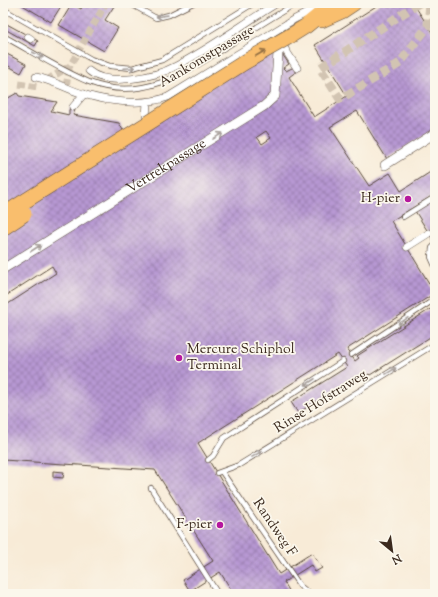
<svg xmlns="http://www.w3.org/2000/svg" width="438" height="597" viewBox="0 0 438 597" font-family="'Sorts Mill Goudy',serif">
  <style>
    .building { fill: url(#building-cross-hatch); fill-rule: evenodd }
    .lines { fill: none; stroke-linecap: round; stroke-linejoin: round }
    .pedestrian-tunnel { stroke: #d2c4b2; stroke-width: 7; stroke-dasharray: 7 3.5; stroke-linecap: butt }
    .minor-tunnel { stroke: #d2c4b2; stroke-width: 9; stroke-dasharray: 9 4.5; stroke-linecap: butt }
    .service-casing { stroke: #57473a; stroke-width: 6 }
    .pedestrian-casing { stroke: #57473a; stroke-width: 8 }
    .minor-casing { stroke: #57473a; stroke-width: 10 }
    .primary-casing { stroke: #57473a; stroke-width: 16 }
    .service { stroke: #fff; stroke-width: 4.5 }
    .pedestrian { stroke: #fff; stroke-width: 7 }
    .minor { stroke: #fff; stroke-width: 9 }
    .primary { stroke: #f9be6d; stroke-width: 15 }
    .primary-bridge-casing { stroke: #57473a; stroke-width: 16; stroke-linecap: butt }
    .primary-bridge { stroke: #f9be6d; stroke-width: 15 }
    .oneway { stroke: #a79f9a }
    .oneway2 { stroke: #906d42 }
    .poi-dot { fill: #b5179e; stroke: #fbf7ec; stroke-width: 1.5 }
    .labels { text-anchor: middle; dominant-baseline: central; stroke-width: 3.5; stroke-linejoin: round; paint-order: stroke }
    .street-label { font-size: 14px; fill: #3b2a1e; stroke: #fbf7ec }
    .poi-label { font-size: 14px; fill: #3b2a1e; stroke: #fbf7ec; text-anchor: end }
  </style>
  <defs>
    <pattern id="building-cross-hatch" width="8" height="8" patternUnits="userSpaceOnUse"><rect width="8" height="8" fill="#b798d3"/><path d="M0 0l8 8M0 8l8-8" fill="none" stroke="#967cab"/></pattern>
  </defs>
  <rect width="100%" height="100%" fill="#fbf7ec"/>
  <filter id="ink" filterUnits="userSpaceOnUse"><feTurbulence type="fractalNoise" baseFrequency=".025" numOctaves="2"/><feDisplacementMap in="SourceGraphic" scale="8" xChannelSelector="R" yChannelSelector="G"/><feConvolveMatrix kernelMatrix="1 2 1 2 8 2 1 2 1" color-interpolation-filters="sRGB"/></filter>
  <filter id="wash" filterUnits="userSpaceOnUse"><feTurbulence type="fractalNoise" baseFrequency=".012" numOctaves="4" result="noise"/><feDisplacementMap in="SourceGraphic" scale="16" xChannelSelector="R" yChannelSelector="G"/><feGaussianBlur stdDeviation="0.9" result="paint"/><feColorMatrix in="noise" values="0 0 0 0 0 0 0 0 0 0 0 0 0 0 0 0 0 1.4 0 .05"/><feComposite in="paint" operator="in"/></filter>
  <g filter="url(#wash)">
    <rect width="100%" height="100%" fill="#f8ebd7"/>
    <g id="blocks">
      <g class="building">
        <polygon points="19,3 63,3 51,22"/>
        <polygon points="84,3 116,3 105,20 118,28 104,51 59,25 72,4 81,9"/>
        <path d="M381,3H413L435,37V129L387,159L357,111L330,127L369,186L390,173L401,191L435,169V194L391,221L435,293L347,349L355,361L359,358L357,356L435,306V334L370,375L369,374L356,382L353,378L298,413L291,402L347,367L338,354L198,443L279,574L312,553L322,568L315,572L311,565L284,582L291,594H234L220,572L190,591L183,580L213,561L155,470L3,460V101L17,93L19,96L57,102L51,111L69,115V110L71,107L75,110L73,115L119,123L124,132L272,39L289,64L283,68L286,71L294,67L297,71L289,77L314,117L347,96L315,45ZM266,131L271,138L262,144L257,137ZM52,266L56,273L8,304L4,297Z"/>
        <polygon points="3,22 38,41 35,46 3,28"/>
        <polygon points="3,52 26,64 21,73 3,63"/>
        <polygon points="435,198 435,243 415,211"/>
        <polygon points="53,471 64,472 63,478 53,477"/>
      </g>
    </g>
  </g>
  <g filter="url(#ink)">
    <use href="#blocks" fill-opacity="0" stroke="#57473a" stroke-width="1"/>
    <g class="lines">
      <g class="pedestrian-tunnel">
        <polyline points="47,80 70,66 106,3"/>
        <polyline points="19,84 38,87"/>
        <polyline points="66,86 70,66"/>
      </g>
      <polyline class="minor-tunnel" points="419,3 320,68 340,99 400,63 428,26 430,3"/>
      <g class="service-casing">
        <g id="service">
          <polyline points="129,3 156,18 169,15 193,3"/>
          <polyline points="3,9 91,59 110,66 132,68 162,60 254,3"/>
          <path d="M3,36C31,51 60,70 89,82C140,102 183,75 224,48C248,33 272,17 297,3"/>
          <polyline points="403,217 435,197"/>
          <polyline points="435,245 432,248 431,257 435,266"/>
          <polyline points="351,355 435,299"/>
          <polyline points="208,460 213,456 224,438 343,361"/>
          <polyline points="222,472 289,570 300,586 310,594"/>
          <polyline points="217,473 239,465 435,344"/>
          <polyline points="151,488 218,594"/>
        </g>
      </g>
      <g class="pedestrian-casing">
        <g id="pedestrian">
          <polyline points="28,37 31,39"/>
          <polyline points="281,43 297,68"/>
          <path d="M89,71C107,87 156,77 176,66C211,48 243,24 277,3"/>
          <path d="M36,77C52,80 67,89 83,94C109,102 142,106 168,97L293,20L324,4"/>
          <polyline points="73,107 84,94"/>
          <polyline points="146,118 147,102"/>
          <polyline points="407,247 429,233"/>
        </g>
      </g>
      <g class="minor-casing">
        <g id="minor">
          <polyline points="385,165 435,133"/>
          <path id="s1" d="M3,269L264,106L275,96L278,53L286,41"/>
        </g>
      </g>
      <g class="primary-casing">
        <g id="primary">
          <polyline points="322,20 342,11 354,3"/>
          <polyline points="290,36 306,26 334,3"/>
        </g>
      </g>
      <use href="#service" class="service"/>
      <use href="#pedestrian" class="pedestrian"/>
      <use href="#minor" class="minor"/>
      <use href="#primary" class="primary"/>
      <g class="primary-bridge-casing">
        <g id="primary-bridge">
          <polyline points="3,215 245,62 290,36"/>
          <polyline points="3,228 24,214"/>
        </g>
      </g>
      <use href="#primary-bridge" class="primary-bridge"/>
    </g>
    <defs><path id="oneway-shaft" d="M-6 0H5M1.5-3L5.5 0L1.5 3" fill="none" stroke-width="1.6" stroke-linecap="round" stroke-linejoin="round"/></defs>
    <g class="oneway">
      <use href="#oneway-shaft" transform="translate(162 16) rotate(172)"/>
      <use href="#oneway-shaft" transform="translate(38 55) rotate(28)"/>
      <use href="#oneway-shaft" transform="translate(129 68) rotate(-3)"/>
      <use href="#oneway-shaft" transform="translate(218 136) rotate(-32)"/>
      <use href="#oneway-shaft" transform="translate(36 248) rotate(-33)"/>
      <use href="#oneway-shaft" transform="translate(403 321) rotate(146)"/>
      <use href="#oneway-shaft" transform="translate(391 371) rotate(-32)"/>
      <use href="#oneway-shaft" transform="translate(310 382) rotate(147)"/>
      <use href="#oneway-shaft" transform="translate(257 454) rotate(-32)"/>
    </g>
    <use class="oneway2" href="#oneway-shaft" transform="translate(261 53) rotate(-30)"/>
  </g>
  <g class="poi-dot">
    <circle cx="408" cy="199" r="4"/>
    <circle cx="179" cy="358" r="4"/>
    <circle cx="220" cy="525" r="4"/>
  </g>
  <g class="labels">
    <g class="street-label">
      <text transform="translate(207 57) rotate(-31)">Aankomstpassage</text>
      <text stroke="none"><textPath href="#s1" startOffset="193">Vertrekpassage</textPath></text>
      <text transform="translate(321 402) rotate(-32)">Rinse Hofstraweg</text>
      <text transform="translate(274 528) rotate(56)">Randweg F</text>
    </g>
    <g class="poi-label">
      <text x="400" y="199">H-pier</text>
      <text x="187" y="350" text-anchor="start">Mercure Schiphol<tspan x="187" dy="16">Terminal</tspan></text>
      <text x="212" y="525">F-pier</text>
    </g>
  </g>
  <rect width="438" height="597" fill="none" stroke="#fbf7ec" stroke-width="16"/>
  <g transform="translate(392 551) rotate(151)" stroke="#fbf7ec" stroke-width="3" paint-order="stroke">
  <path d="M0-3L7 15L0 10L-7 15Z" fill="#3b2a1e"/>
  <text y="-6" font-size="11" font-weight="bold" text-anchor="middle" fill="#3b2a1e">N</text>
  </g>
</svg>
